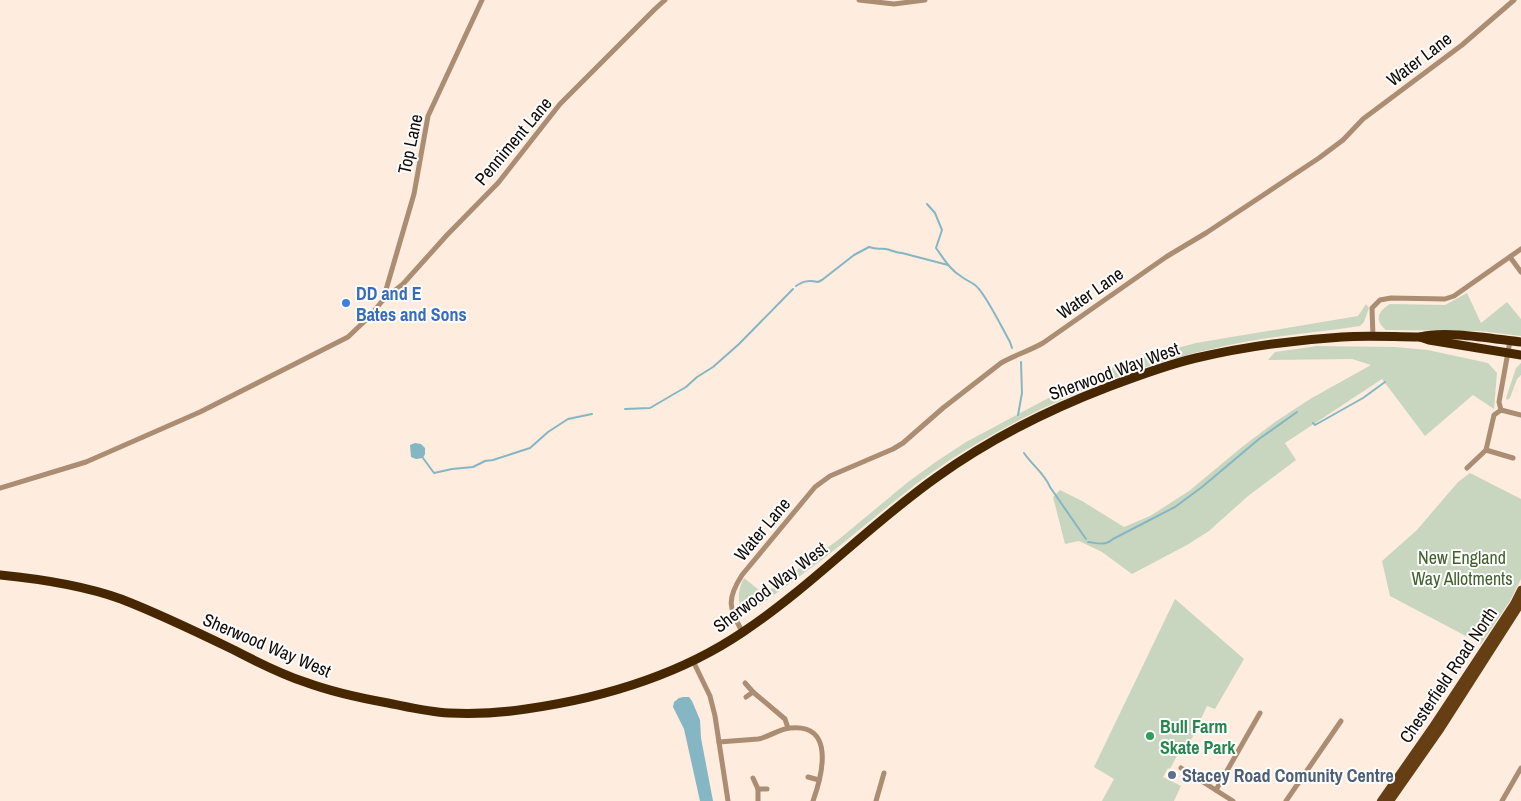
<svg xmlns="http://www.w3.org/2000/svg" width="1521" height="801" viewBox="0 0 1521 801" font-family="'Archivo Narrow',sans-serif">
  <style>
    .green { fill: #c8d6c0 }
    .water { fill: #84b6c3 }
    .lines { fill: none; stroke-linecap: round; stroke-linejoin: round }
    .stream { stroke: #84b6c3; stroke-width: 2 }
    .street { stroke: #aa8d72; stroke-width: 5 }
    .primary { stroke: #663e13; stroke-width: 8 }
    .highway { stroke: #472700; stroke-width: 9 }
    .shop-dot { fill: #3f7fe0; stroke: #fdfdfd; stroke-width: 2 }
    .leisure-dot { fill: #2e9e5b; stroke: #fdfdfd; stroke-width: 2 }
    .service-dot { fill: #5c6f8a; stroke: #fdfdfd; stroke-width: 2 }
    .labels { text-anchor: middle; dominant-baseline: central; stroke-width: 4; stroke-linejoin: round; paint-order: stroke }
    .street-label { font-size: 18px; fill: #100b06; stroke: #fdfdfd }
    .shop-label { font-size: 18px; font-weight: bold; fill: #366cbe; stroke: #fdfdfd; text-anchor: start }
    .park-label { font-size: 18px; fill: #42602d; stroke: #fdfdfd }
    .leisure-label { font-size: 18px; font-weight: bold; fill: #27864d; stroke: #fdfdfd; text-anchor: start }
    .service-label { font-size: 18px; font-weight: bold; fill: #4e5e75; stroke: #fdfdfd; text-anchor: start }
  </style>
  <rect width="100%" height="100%" fill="#feecde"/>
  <g class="green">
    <path d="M1467,293L1481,323L1507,302L1521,319V336L1480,331L1386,330C1374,320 1378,311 1390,304L1445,305Z"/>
    <path d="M1366,304L1369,308L1364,322L1360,326C1315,333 1269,336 1225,346C1127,367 1035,406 950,460C912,485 878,515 842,544C815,566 786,586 757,607L742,611C737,600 738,589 744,578L764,594L838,540L908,482L937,461L966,442L1088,377L1129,361L1196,343L1358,316Z"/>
    <polygon points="1317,346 1395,347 1428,350 1488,363 1497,373 1494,409 1473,395 1425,436 1382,379 1285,443 1296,460 1248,496 1209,531 1187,545 1132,574 1102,552 1079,541 1065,544 1053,497 1060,490 1082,501 1124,527 1150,516 1189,491 1242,447 1275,422 1310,399 1371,365 1352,359 1268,360 1275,352"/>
    <polygon points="1521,363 1521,375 1517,379 1510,398 1507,400 1506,398 1516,368"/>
    <polygon points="1470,473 1521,499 1521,579 1510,601 1481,644 1390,596 1382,561 1417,530 1458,482"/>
    <polygon points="1175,599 1244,659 1215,709 1207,706 1186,751 1181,748 1170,769 1168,768 1163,777 1181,786 1174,801 1102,801 1114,779 1094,767"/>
  </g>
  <g class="water">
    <polygon points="415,443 421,444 425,448 425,454 423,458 416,459 411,457 410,445"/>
    <polygon points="683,697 689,697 692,701 700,720 701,738 713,801 700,801 684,729 673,707 674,702 679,698"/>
  </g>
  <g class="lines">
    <g class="stream">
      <path d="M927,204L935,213L942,230L936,248C944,259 950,270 962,277C966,280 971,282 975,285C985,292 1003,330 1010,342L1012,348"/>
      <path d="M796,286C804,281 808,280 818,282L822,280L854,255L869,247C877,250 880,248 886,249C892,250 896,253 902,253L948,265"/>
      <polyline points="625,409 650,408 686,387 697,377 713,367 739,344 793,289"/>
      <polyline points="1018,415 1022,393 1021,362"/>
      <polyline points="1313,423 1315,425 1363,398 1385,382"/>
      <path d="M1024,453C1032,465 1045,474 1050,487L1086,539"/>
      <polyline points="423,458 434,473 452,469 473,467 485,461 493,460 530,448 548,432 568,419 592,414"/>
      <path d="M1088,542C1097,543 1106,546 1113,539L1175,507L1202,487L1259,439L1297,412"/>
    </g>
    <g class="street">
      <polyline points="859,0 894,4 925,0"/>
      <polyline points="1510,257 1521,272"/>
      <polyline points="383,300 414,194 428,116 482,0"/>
      <polyline points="1373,337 1372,308 1380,300 1391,298 1445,299 1454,296 1521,249"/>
      <polyline points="1501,410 1499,402 1510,341"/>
      <polyline points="1486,450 1513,458"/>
      <polyline points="1467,468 1486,450 1494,415 1501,410 1521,415"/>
      <polyline points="0,488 86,462 200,412 348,337 370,316 383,300 403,284 447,235 498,183 560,104 655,9 665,0"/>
      <path d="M743,633C729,608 726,600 742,575L815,487L830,476L893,449L903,443L943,408L1001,363C1015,355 1029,351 1043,343L1166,257L1206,233L1319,158L1343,140L1363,119L1462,45L1514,0"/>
      <polyline points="693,661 710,696 715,716 728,801"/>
      <polyline points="745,683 753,692"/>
      <polyline points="746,697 753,692 785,719 788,728"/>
      <path d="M719,742C732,741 745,740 758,739C769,737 779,729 790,728C836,723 822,776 813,801"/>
      <polyline points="1181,768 1233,801"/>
      <polyline points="808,777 819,780"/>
      <polyline points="753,778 758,789"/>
      <polyline points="1216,790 1260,713"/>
      <polyline points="758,801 758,789 767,789"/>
      <polyline points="876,801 884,773"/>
      <polyline points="1286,801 1341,721"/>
      <polyline points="1502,801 1521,768"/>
    </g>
    <g class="primary">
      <polyline points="1381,801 1434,725 1514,604 1521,590"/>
      <polyline points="1390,801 1439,731 1521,603"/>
    </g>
    <g class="highway">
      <polyline points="1420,337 1429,340 1521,355"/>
      <path d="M0,575C41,579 82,585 121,599C160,614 197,632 234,650C257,662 281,674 305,682C332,692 360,698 388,703C408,707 428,712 449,713C474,714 501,713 526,709C603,698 678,676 743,632C812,586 869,525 937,477C990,439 1048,410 1108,387C1137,376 1166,365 1196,358C1243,347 1294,340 1342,337C1368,335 1394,337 1420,337C1445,330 1494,339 1521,342"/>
    </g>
  </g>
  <circle class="shop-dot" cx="346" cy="303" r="5"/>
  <circle class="leisure-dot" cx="1150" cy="736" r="5"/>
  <circle class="service-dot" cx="1172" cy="775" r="5"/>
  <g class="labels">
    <g class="street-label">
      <text transform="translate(1419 59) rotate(-37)">Water Lane</text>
      <text transform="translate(513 141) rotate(-50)">Penniment Lane</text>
      <text transform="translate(410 144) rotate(-78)">Top Lane</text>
      <text transform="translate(1090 293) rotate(-35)">Water Lane</text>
      <text transform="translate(1114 371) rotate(-20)">Sherwood Way West</text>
      <text transform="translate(762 529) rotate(-50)">Water Lane</text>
      <text transform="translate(770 587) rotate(-37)">Sherwood Way West</text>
      <text transform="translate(267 645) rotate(23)">Sherwood Way West</text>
      <text transform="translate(1448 675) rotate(-56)">Chesterfield Road North</text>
    </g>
    <g class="shop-label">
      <text x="356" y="293">DD and E<tspan x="356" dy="21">Bates and Sons</tspan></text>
    </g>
    <g class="park-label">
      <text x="1462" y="557">New England<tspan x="1462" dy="21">Way Allotments</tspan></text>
    </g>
    <g class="leisure-label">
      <text x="1160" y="726">Bull Farm<tspan x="1160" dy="21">Skate Park</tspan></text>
    </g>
    <g class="service-label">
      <text x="1182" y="775">Stacey Road Comunity Centre</text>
    </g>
  </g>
</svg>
